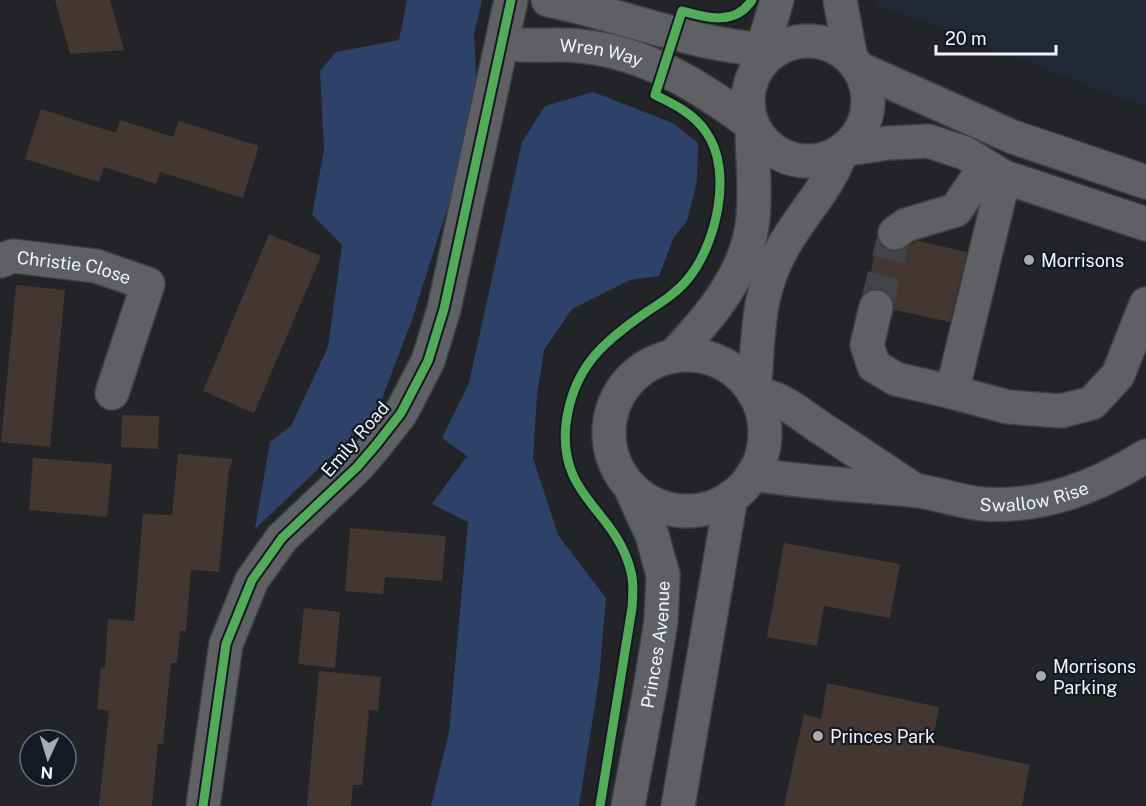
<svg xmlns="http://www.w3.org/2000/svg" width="1146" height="806" viewBox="0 0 1146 806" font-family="'Public Sans',sans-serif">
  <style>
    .built { fill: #222836 }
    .green { fill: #2e4269 }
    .building { fill: #443731 }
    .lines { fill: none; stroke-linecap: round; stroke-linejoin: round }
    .minor-tunnel { stroke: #414348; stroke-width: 33; stroke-dasharray: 33 16; stroke-linecap: butt }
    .minor-casing { stroke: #3d4043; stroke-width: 36 }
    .minor { stroke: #5e6064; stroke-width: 33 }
    .cycleway-casing { stroke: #151923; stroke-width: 13 }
    .cycleway { stroke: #51ab58; stroke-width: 9 }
    .poi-dot { fill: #a8abb0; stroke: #151923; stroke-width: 2 }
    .labels { text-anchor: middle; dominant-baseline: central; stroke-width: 4.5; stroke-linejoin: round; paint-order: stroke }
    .street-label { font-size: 18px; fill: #f0f4fa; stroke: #151923 }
    .poi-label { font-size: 18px; fill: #f0f4fa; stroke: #151923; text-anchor: start }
  </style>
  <rect width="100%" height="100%" fill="#222428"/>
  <polygon class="built" points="876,0 1146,0 1146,108 876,4"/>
  <g class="green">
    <polygon points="407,0 482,0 474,34 478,111 411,323 376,414 255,529 270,442 291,426 328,347 342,245 312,215 324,150 320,71 336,52 399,40"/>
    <polygon points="593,92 673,123 698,143 697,181 687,221 674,237 659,276 630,280 572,309 544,350 537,395 533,458 558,535 606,598 599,679 579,806 431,806 449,732 468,522 432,504 467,456 442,438 469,383 522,142 545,106"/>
  </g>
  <g class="building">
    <polygon points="55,0 110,0 124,50 70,54"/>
    <polygon points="41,109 116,133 120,120 173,137 179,121 259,146 243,198 160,172 156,184 104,167 99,182 25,159"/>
    <polygon points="269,234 321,256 254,413 203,391"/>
    <polygon points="878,240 887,250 896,252 918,241 967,252 950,322 894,310 894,301 888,293 880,289 866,292"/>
    <polygon points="16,285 65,290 50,447 1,442"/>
    <polygon points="122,415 159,416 158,449 121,447"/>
    <polygon points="178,454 233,459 229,470 219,572 191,570 186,631 180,631 177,663 171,663 163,744 158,744 152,806 99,806 109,711 97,709 101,667 105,668 108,619 134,621 143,514 172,515"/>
    <polygon points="33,458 112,464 107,517 29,510"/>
    <polygon points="350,528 446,536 442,581 385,577 383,594 345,591"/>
    <polygon points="784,543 900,564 890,618 824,606 817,646 767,637"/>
    <polygon points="304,608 340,612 335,668 298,664"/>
    <polygon points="319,671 381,677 378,711 369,710 362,785 353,785 351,806 307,806"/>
    <polygon points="827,683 939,707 932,744 1030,765 1022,806 784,806 804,714 821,719"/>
  </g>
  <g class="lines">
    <polyline class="minor-tunnel" points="876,307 895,233"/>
    <g class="minor-casing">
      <g id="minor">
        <path d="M548,0C624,15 698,48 776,50"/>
        <polyline points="840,0 851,59"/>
        <circle cx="808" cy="101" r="60"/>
        <path id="s1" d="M503,43C529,48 554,43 580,46C646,52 701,87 752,125C752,156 756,187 753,218C748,273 710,317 674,355"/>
        <polyline points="757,68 777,0"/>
        <polyline points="858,68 1013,137 1146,182"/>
        <polyline points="1004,177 952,392 1008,407 1061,411 1092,403 1118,375 1146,304"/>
        <polyline points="895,233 906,225 956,210 985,166"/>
        <path id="s2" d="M0,261L13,256L96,266L148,284L112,393"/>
        <polyline points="876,307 867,345 874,366 896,379 952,392"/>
        <circle cx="687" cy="433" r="78"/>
        <path d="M754,393C759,340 755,296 783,247C802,213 829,188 842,150L888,143L928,141L965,153L1004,177L1146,224"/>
        <path d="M754,393C787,399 800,415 827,432C856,451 885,470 913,489"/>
        <path id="s3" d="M753,474C806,483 858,485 911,490C935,492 958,502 983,504C1043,508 1096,487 1146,456"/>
        <polyline points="203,806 226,644 252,580 282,538 357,467 376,445 401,413 428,361 444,309 511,0"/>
        <path id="s4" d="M628,806L650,689L661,621L663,575L652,535L631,489"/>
        <polyline points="678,806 731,497"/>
      </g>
    </g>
    <use href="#minor" class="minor"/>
    <g class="cycleway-casing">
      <g id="cycleway">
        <polyline points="203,806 226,644 252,580 282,538 357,467 376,445 401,413 428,361 444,309 511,0"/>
        <path d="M600,806L632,608C633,596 634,583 631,572C616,509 558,498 566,424C573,367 604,341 648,311C662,302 676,293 687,280C716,246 734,171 706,132C694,114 674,104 655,95L682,11C707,18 735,26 752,0"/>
      </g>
    </g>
    <use href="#cycleway" class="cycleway"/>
  </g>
  <g class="poi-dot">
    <circle cx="1029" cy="260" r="6"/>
    <circle cx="1041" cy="676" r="6"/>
    <circle cx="818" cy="736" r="6"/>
  </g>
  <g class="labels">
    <g class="street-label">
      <text stroke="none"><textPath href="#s1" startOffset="99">Wren Way</textPath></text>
      <text stroke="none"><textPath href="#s2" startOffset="76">Christie Close</textPath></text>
      <text transform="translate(355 439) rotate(-49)">Emily Road</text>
      <text stroke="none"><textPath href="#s3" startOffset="284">Swallow Rise</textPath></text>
      <text stroke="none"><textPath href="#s4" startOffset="164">Princes Avenue</textPath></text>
    </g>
    <g class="poi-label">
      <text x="1041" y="260">Morrisons</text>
      <text x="1053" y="666">Morrisons<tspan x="1053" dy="21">Parking</tspan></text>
      <text x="830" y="736">Princes Park</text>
    </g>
  </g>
  <g transform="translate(48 758) rotate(184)"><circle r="28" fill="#151923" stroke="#6d7179" stroke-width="1.5"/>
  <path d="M0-4.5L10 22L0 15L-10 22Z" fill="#a8abb0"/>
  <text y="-9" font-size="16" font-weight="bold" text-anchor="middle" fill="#f0f4fa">N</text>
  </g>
  <path d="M936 45v9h120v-9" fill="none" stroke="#f0f4fa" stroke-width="3"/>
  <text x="945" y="45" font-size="18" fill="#f0f4fa" stroke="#151923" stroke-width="4.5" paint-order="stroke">20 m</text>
</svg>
